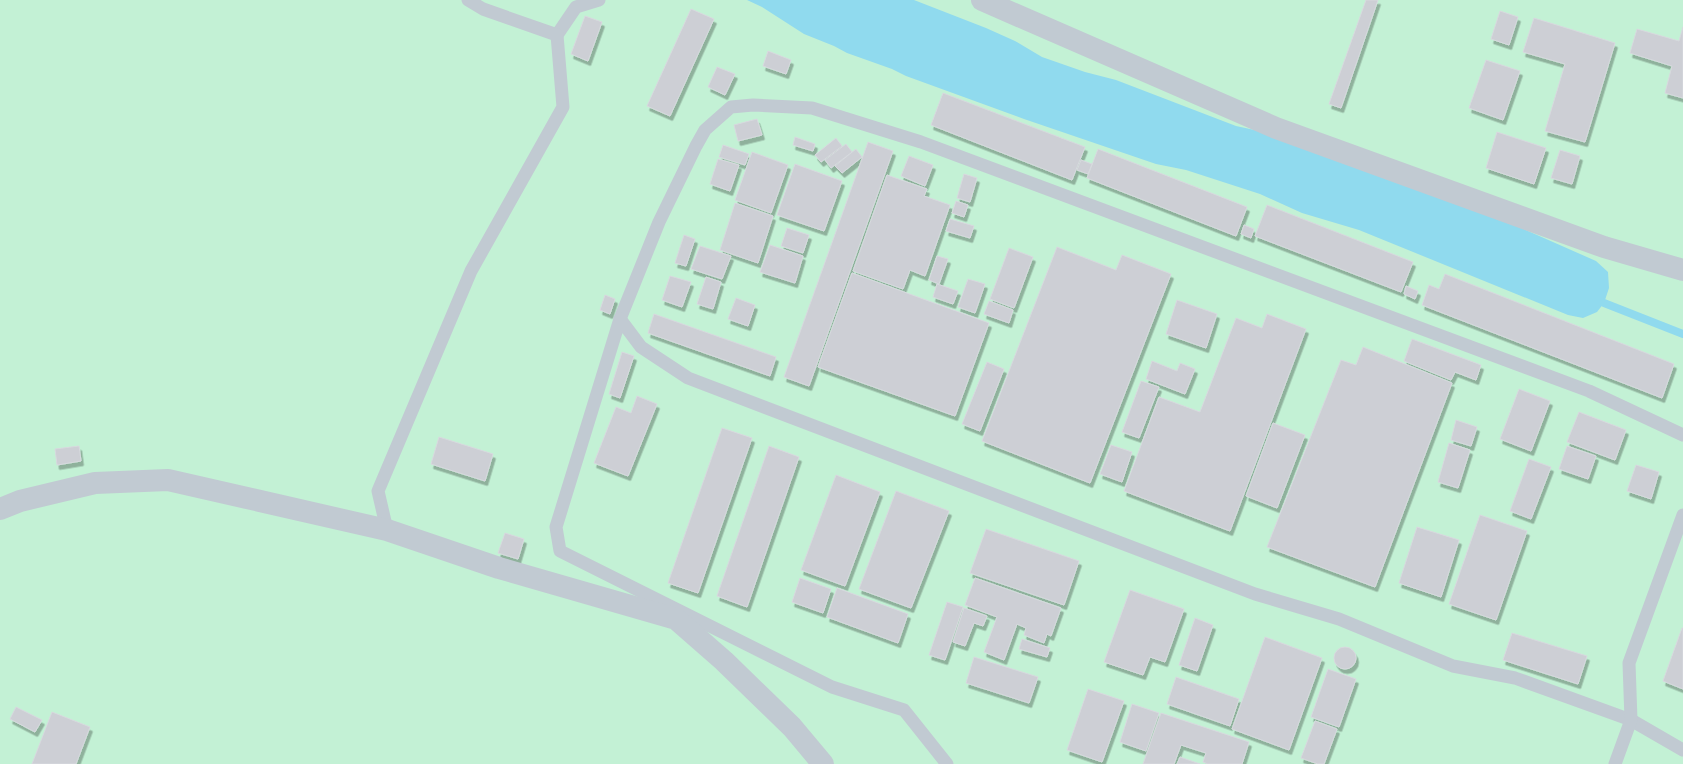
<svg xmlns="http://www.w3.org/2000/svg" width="1683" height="764" viewBox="0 0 1683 764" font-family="'Asap Condensed',sans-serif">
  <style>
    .green { fill: #c3f1d5 }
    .water { fill: #90daee }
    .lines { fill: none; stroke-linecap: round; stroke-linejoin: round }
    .stream { stroke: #90daee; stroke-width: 8 }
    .building { fill: #cdcfd5; stroke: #d7d9de; filter: url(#shadow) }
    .service { stroke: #c1cad2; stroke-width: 13 }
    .minor { stroke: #c1cad2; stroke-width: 22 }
  </style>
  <defs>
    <filter id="shadow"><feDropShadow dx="2.5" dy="4.5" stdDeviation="0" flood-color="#0004"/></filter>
  </defs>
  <rect width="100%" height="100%" fill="#f5f3f3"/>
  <rect class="green" x="0" y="0" width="1683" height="764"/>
  <polygon class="water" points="747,0 914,0 986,28 1015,41 1042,57 1085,72 1116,80 1236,126 1282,136 1494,216 1596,261 1608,272 1609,288 1604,303 1597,312 1583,318 1568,315 1359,230 1302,213 1260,194 1186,170 1156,164 1024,119 906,76 892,69 847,53 834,46 804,34 762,7"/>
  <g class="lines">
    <polyline class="stream" points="1604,303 1683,334"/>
  </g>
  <g class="building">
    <polygon points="1366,0 1378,0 1341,108 1329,104"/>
    <polygon points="691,9 714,19 670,116 647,106"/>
    <polygon points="1500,11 1518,17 1509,45 1491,39"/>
    <polygon points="585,16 602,22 588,61 571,54"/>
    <polygon points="1534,18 1615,43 1585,142 1545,131 1565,64 1523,52"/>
    <polygon points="1683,27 1683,98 1665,93 1672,66 1630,53 1637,29 1679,41"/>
    <polygon points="768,51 791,60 786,74 763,66"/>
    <polygon points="1486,60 1520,71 1503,120 1469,108"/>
    <polygon points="717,67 735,74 725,95 708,87"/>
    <polygon points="943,93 1085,147 1072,180 931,125"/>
    <polygon points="757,119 762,135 738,141 734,125"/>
    <polygon points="1497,132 1546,148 1534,184 1486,168"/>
    <polygon points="795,137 815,144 813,151 793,145"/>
    <polygon points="836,138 842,146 821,162 815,155"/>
    <polygon points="868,142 893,151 809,386 784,377"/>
    <polygon points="846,144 852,152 831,168 825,160"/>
    <polygon points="723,145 749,154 745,165 719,157"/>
    <polygon points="856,149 862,157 842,173 835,166"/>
    <polygon points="1098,149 1247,207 1236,236 1087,178"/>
    <polygon points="1560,150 1580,156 1572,184 1551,178"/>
    <polygon points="752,152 788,165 771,213 735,200"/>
    <polygon points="909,156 933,165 925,186 901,176"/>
    <polygon points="718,159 739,165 730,191 710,184"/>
    <polygon points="1081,160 1092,164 1088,174 1077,170"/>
    <polygon points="795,164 842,181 824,231 777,215"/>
    <polygon points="964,174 977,178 970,202 957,198"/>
    <polygon points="887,175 927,189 924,196 950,205 925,276 910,270 903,289 853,271"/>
    <polygon points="956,201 968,205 964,217 952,213"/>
    <polygon points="735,203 773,216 758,263 720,250"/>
    <polygon points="1267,205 1413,262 1401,292 1255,236"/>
    <polygon points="950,219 974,226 970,238 946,231"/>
    <polygon points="1244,225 1254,229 1251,238 1241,234"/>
    <polygon points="787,228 809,235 803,253 781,246"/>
    <polygon points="684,235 695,239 686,266 675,263"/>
    <polygon points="770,245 803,256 795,283 760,272"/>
    <polygon points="700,246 731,256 722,279 691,269"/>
    <polygon points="1057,247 1116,270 1122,255 1171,274 1090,483 982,441"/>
    <polygon points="1009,248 1033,257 1014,308 990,299"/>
    <polygon points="937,256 948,259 939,284 929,280"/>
    <polygon points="852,273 989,323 955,416 818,367"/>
    <polygon points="1445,274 1674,364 1662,398 1422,305 1429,285 1439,289"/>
    <polygon points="670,276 691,282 682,307 662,300"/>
    <polygon points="706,277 721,282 713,309 697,304"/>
    <polygon points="968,279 985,284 975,313 958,307"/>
    <polygon points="937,284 958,291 953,304 933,297"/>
    <polygon points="1406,286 1418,291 1415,299 1404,294"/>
    <polygon points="605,295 615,299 610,314 600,310"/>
    <polygon points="736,298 755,305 748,326 728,319"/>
    <polygon points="1177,300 1217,314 1206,348 1166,334"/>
    <polygon points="989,301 1013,310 1009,323 984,314"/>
    <polygon points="654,314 776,357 770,376 648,333"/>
    <polygon points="1267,314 1306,329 1230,531 1124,491 1159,397 1200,412 1236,318 1262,328"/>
    <polygon points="1412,339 1481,365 1476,380 1455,372 1451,380 1404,361"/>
    <polygon points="1363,347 1452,383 1375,587 1267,547 1341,360 1356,365"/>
    <polygon points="622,352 634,356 620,398 609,394"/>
    <polygon points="1152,361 1177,371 1180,363 1195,369 1185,394 1146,379"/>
    <polygon points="987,362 1004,369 980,431 962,424"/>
    <polygon points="1141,381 1159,387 1139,438 1122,432"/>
    <polygon points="1519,389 1550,401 1531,451 1500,439"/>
    <polygon points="637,396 657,404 628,476 594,463 616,407 631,413"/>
    <polygon points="1579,412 1626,430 1615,460 1567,442"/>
    <polygon points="1456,420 1477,427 1471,446 1451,440"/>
    <polygon points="1273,423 1305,435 1277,508 1246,496"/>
    <polygon points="722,428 752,438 698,593 668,583"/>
    <polygon points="439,437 493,454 485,481 431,464"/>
    <polygon points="1449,443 1470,450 1458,488 1438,482"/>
    <polygon points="1111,445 1132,452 1122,482 1100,474"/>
    <polygon points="79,446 81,461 57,465 55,449"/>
    <polygon points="769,446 799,457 747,607 717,596"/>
    <polygon points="1567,446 1596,456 1588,479 1559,469"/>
    <polygon points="1529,459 1551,467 1531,519 1510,511"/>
    <polygon points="1636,465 1659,472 1651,499 1627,491"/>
    <polygon points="836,475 880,492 845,586 801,570"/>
    <polygon points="896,491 949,511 911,608 859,589"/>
    <polygon points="1480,515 1527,531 1496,620 1449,604"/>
    <polygon points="1417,527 1459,540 1441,597 1399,583"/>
    <polygon points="986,529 1079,561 1064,605 970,573"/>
    <polygon points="505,533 524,539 518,559 498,553"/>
    <polygon points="800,578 831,589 823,613 792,602"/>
    <polygon points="975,578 1061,608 1051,636 1047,634 1044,643 1024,635 1026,628 1017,624 1004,660 984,652 997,617 965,605"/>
    <polygon points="837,588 908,614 898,643 827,617"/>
    <polygon points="1130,590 1184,609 1165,662 1150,657 1143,675 1104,662"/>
    <polygon points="947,602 963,607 945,660 929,655"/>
    <polygon points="964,608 987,616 983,626 974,623 965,646 953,642"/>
    <polygon points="1195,618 1213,625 1197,671 1179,665"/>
    <polygon points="1682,628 1683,628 1683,689 1663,681"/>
    <polygon points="1512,633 1587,656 1578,684 1503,660"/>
    <polygon points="1265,637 1322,658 1289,750 1232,729"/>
    <polygon points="1022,639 1050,648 1047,657 1019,649"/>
    <circle cx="1345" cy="658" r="11"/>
    <polygon points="974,657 1038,677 1029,703 966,683"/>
    <polygon points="1328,669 1356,679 1339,727 1311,717"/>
    <polygon points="1176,677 1239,699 1230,726 1167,704"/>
    <polygon points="1088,689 1124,701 1102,762 1067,750"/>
    <polygon points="1132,704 1159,713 1146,751 1120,742"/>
    <polygon points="16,707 42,720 35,732 10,719"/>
    <polygon points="52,712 90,727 76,764 32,764"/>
    <polygon points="1161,713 1249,742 1242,764 1208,764 1203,762 1206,753 1181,745 1174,764 1143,764"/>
    <polygon points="1315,721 1337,729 1324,764 1318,764 1301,758"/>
    <polygon points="1180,757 1200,764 1177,764"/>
  </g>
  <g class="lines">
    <g class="service">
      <polyline points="557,35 576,7 599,0"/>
      <polyline points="620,319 659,222 696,146 705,130 731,107 753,105 812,108 921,142 1589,391 1683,435"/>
      <polyline points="387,530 378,491 471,271 563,107 557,35 483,9 468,0"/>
      <polyline points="947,764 904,710 832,687 560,551 556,527 620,319 641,347 688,378 1255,594 1339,619 1453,666 1515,678 1631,720 1683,750"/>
      <polyline points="1615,764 1631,720 1629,663 1683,515"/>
    </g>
    <g class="minor">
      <polyline points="982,0 1276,128 1604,247 1683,270"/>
      <polyline points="0,509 20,501 95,483 168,480 387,530 499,568 676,619 724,661 792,727 823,764"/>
    </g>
  </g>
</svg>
